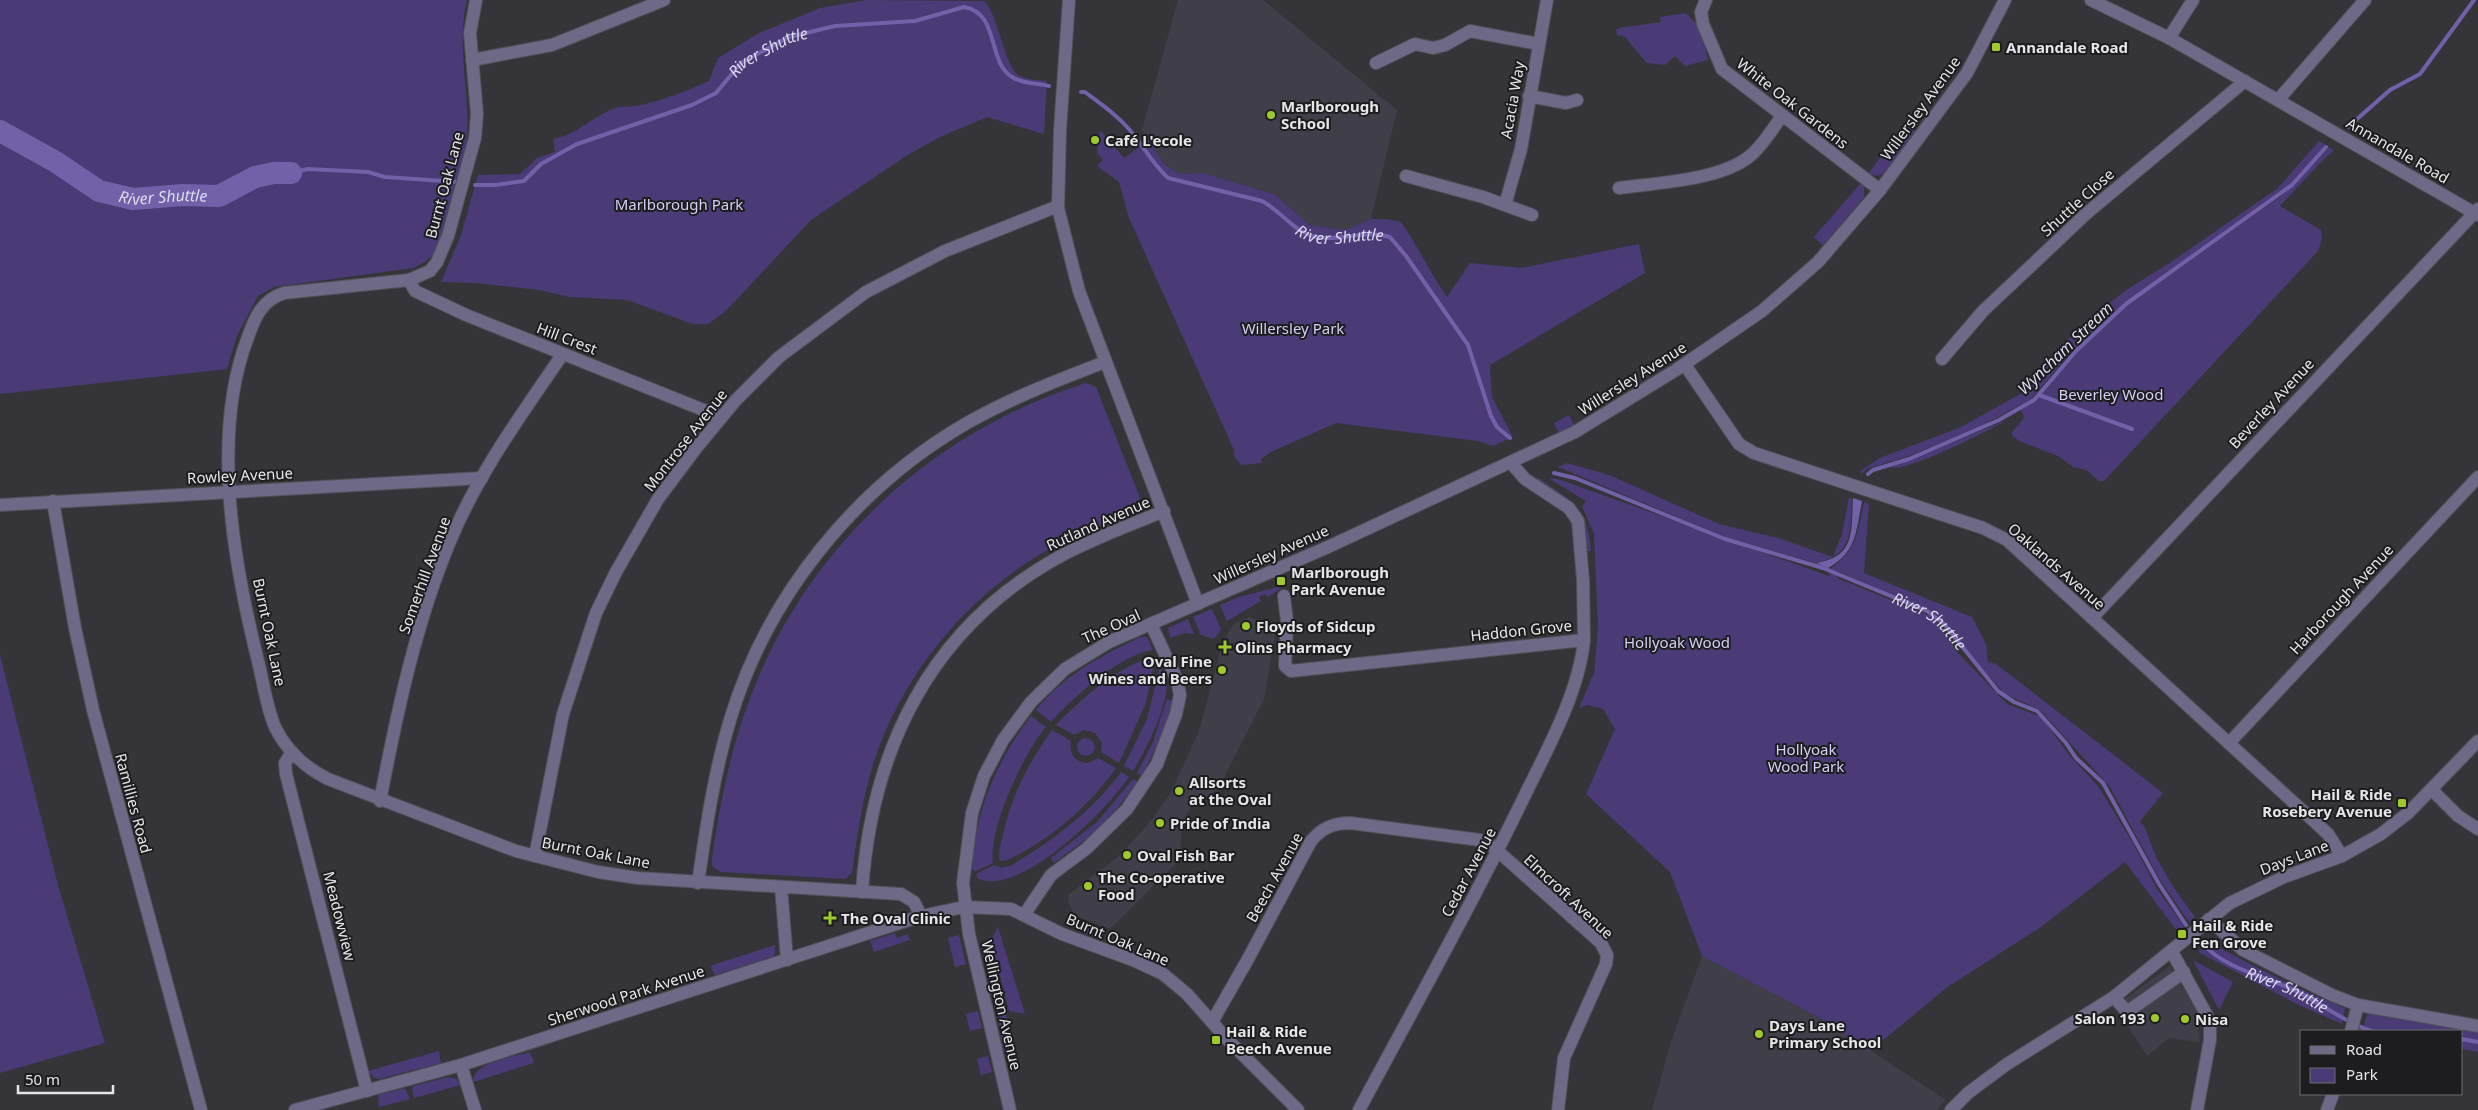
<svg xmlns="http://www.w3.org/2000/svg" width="2478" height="1110" viewBox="0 0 2478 1110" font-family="'Noto Sans',sans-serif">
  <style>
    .built { fill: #403e48 }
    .green { fill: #4a3a76 }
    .water { fill: #7261a8 }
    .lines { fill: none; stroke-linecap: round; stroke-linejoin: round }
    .stream { stroke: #7261a8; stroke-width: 4 }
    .river { stroke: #7261a8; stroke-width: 22 }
    .minor-casing { stroke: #515155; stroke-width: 14 }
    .tertiary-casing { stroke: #515155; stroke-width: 14 }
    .minor { stroke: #6f6988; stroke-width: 12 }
    .tertiary { stroke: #6f6988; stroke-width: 12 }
    .poi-dot { fill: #9fca2e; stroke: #1d1d1f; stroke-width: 2 }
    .labels { text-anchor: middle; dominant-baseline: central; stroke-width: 4; stroke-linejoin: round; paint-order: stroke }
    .poi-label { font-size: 15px; font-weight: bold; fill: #e6e6e9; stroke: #1d1d1f; text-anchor: start }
    .street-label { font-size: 15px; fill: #e6e6e9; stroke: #1d1d1f }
    .park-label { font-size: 15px; fill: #d5cef6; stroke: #1d1d1f }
    .water-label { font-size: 16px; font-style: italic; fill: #dedbef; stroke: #1d1d1f }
  </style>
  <rect width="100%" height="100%" fill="#353539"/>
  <g class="built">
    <polygon points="1178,0 1263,0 1397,110 1371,219 1345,230 1310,225 1274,194 1203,173 1180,174 1164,164 1142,130"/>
    <polygon points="1249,617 1276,628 1264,699 1218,789 1202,801 1191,806 1182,824 1179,860 1110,929 1074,915 1068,901 1069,894 1119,856 1150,822 1170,794 1199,731 1223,641 1234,624"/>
    <polygon points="1702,956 1829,1023 1946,1100 1936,1110 1652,1110 1670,1045"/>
    <polygon points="2170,966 2197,1011 2200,1042 2169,1038 2147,1056 2115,1006"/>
  </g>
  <g class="green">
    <path d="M0,0H467C456,45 470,91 467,137C465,158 446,234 435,252C430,260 423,263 414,268L274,287L258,296L237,336L227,369L0,394Z"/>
    <path d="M866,0L985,1C999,17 1005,70 1020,76C1028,80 1039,80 1047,81L1044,134L987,117L940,137L906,156L811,220L726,311L708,324H693L627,300L569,297L540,290L476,283L441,282L461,235L478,175L520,174L537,158L555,152L553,139C577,135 593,116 615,108C622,106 628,107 635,106C660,102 686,91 709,81L718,58L759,33L820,8Z"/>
    <path d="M1685,13C1701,24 1705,42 1708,60L1685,66L1675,56L1665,65L1647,63L1625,37L1617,35L1616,30L1619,28L1661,22L1660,17Z"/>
    <polygon points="1905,124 1915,131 1884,173 1877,176 1868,174"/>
    <path d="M1100,130L1124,158L1149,140L1164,164L1180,174L1203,173L1274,194L1310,225L1345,230L1371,219H1386L1401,222C1418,246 1430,273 1447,297L1470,263L1521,268L1639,244L1645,273L1490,365L1492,397L1513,437L1493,446L1478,441L1336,423L1271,452L1261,459L1262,463L1241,465L1234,456V450L1129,218L1119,182L1097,166L1103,160L1097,153Z"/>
    <polygon points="2319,141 2326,145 2283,192 2103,321 2073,350 2030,400 1979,427 1909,456 1869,468 1862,473 1859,472 1880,458 1961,427 2022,393 2060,347 2093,316 2126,290 2171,262 2278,188"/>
    <path d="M2329,147L2334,150L2321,162L2280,206L2321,230L2322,239L2318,251L2104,481H2099L2086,470L2073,467L2058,456L2019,441L2012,435V432L2024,418L2021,410C2042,396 2054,377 2070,359C2087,339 2109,321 2129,304L2282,195Z"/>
    <polygon points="1861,183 1864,187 1864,197 1823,246 1814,237"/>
    <path d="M1086,383L1096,387L1098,392L1139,495L1141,508C1113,522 1082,530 1054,546C969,594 903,671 873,765C862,800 857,837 852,873L845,879L721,872L712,866V858C720,802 731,746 752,693C809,545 935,430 1086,383Z"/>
    <polygon points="1569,415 1574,425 1559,433 1554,423"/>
    <path d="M2007,420C1986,432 1911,470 1890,468Z"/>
    <path d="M1567,463L1609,475L1719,524L1778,538L1833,557L1842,534L1849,497L1852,498C1850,530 1854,556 1815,563L1725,537L1558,467Z"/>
    <path d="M1539,478C1574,504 1586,503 1591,551H1587L1584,523L1572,504L1536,479Z"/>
    <path d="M1548,478L1558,479L1829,576L1830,569C1858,549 1857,533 1864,502L1869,504L1864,573L1972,617L1986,644L1988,662L1996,664L2163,793L2140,821L2145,828L2157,859L2174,888L2195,917L2189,922L2160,880L2110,787L2040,710L2005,694L1933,613L1839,572L1837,578L1933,617L1958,653L2007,704L2041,717L2070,756L2098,786L2134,845L2157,889L2184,926L2178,932L2125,862L2041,927L1946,988L1869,1052L1829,1023L1702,956L1670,872L1586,794L1615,729L1603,709L1588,705L1579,708L1594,673L1598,628L1594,534L1582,506L1586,501Z"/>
    <polygon points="1278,587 1280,589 1268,597 1265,594 1259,597 1261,601 1227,621 1220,605 1239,597"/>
    <polygon points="1212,609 1221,630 1214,639 1201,635 1193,617"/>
    <polygon points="1188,619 1194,634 1185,633 1170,638 1168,628"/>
    <path d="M1140,637H1147L1153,650C1119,655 1074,697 1051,722L1036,710C1065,674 1100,657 1140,637Z"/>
    <polygon points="0,655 58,885 105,1043 0,1073"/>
    <path d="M1150,657L1154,658V664L1146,703L1119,763L1101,752L1102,743L1095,733L1084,730L1074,735L1056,725C1083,697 1113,671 1150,657Z"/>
    <path d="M1160,667C1163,672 1168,679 1167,685C1165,712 1147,748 1133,771L1124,766L1147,719Z"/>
    <polygon points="1167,699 1173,701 1161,737 1142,776 1137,773 1153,742"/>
    <path d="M1031,716L1046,727C1024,752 988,830 993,863L976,871L972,869C974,813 997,760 1031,716Z"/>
    <path d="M1052,730L1071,741C1069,754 1075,762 1088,763L1098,758L1116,768C1091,803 1062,829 1025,851C1017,855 1009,861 1000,861C997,855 1001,843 1003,835C1011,796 1029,762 1052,730Z"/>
    <circle cx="1086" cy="747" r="9"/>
    <path d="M1121,772L1129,777C1108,809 1019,899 977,878L976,874L994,865L1002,868L1012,865C1055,839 1091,812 1121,772Z"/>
    <polygon points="1133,779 1138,782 1118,807 1094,833 1054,863 1051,858 1097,822"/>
    <polygon points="1082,922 1104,931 1105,932 1097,938 1078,931"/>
    <polygon points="998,927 1025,1014 1009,1011 991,940"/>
    <polygon points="895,933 897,938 908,934 910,940 874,952 870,941"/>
    <polygon points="959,935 966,964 955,967 948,938"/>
    <path d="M2209,942C2253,966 2297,989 2345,1008L2342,1024L2301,1006L2198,952Z"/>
    <polygon points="775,945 775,954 773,957 715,975 710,966"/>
    <polygon points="2193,960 2233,982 2219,1010"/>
    <polygon points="1002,998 1015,1050 1003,1053 996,1000"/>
    <polygon points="978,1011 982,1028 970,1031 966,1014"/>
    <polygon points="2368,1013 2478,1032 2478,1052 2462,1049 2462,1031 2362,1030"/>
    <polygon points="439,1051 441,1063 379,1079 374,1078 368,1071"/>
    <path d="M530,1052L534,1063L473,1082C474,1061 513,1057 530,1052Z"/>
    <polygon points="988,1056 992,1072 981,1075 977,1059"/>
    <polygon points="448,1077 457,1079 461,1085 414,1098 412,1089 413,1086"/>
    <polygon points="405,1088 410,1099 379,1107 378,1095"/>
  </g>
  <path class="water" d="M1853,498L1862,501C1856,531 1857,552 1828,568L1816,563C1856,557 1851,531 1853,498Z"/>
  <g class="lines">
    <g class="stream">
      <path id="s1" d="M1081,92H1085C1102,105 1120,117 1133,134C1145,149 1154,165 1168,178L1262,201C1281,211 1295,233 1316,237C1341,242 1365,229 1390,237L1406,256L1468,345L1491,416L1497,427L1510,438"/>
      <polyline points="2348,127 2390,90 2420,74 2474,0"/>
      <polyline points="291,173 308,169 368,172 385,177 458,182"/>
      <path id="s2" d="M475,185H495L524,181L541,164L577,144L692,105L716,93L741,63L789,37L835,26L915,21L964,7C1000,13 987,62 1012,77C1023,84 1037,83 1049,86"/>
      <polyline points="2039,395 2132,429"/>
      <path id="s3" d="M1554,473L1575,478L1725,539L1823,568L1927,611L1944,624L1998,691L2014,702L2037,711L2066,743L2076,758L2103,783L2159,884L2186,925"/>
      <polyline points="1868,474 1873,470 1909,459 1999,420 2034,400 2076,351 2126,304 2292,185 2326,147"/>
      <path id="s4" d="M2204,945C2228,971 2270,977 2300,993C2324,1006 2345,1022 2371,1031"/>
      <polyline points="2462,1039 2478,1042"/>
    </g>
    <path class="river" id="s5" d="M0,131L56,162L99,191L133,199L183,195L219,196L255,177L274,173H291"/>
    <g class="minor-casing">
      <g id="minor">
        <path d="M476,0L470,33L477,114L475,138L448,236L437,262L430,271L409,280L284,293C262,300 255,317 248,337C211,433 233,560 257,657C263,680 266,706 275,727C286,750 306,768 328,779L516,851L598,872L638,878L901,894L914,902L921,916"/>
        <polyline points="1706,0 1701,12 1703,24 1722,69 1880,190"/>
        <polyline points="2091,0 2169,38 2478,215"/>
        <polyline points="2169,38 2193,0"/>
        <polyline points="472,60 552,45 664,0"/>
        <polyline points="1376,63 1415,44 1433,48 1445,45 1470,31 1539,44"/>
        <polyline points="1529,96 1566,103 1577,100"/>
        <polyline points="2278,100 2365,0"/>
        <polyline points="1406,176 1483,197 1532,215"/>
        <path d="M1619,188C1656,183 1723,180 1751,155C1763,145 1773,128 1782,116"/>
        <polyline points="1505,205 1521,149 1547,0"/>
        <polyline points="409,280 415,291 466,315 721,417"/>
        <polyline points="1942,359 1983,311 2087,213 2245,81"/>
        <polyline points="1685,365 1739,444 1754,453 1983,528 2007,540 2328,834 2342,856"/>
        <polyline points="53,501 75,628 93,710 201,1110"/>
        <polyline points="0,505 482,478"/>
        <polyline points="1284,596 1287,622 1285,666 1291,671 1584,640 1583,580 1578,521 1569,508 1525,479 1511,463"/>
        <polyline points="2092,618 2478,209"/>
        <polyline points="2229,743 2478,477"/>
        <polyline points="292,752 285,763 286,774 367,1091"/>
        <polyline points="2432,790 2458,816 2478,829"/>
        <path d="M380,801C397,712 416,622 451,539C479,472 522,414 562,355"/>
        <polyline points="535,856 563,714 596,613 616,572 658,499 697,447 736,400 779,357 866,292 945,251 1058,206"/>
        <path d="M698,883C706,828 714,773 730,720C767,596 856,487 967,423C1011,398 1058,380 1105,362"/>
        <polyline points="781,887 787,960"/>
        <path d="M862,892C871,750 930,629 1057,558C1091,539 1128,526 1164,511"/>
        <polyline points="964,907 1011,909 1062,934 1133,960 1163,974 1187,994 1227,1039 1298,1110"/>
        <polyline points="1024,915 1051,875 1086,849 1127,809 1157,764 1176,714 1180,695 1177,680 1151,624"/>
        <polyline points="2209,919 2243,950 2332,995 2358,1005 2478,1026"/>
        <polyline points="2172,952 2210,1021 2210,1040 2197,1110"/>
        <polyline points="2114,997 2127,1012 2184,972"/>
        <path d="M1212,1022L1248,959L1311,841C1322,828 1333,823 1350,823L1480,840L1491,845L1601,943L1607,955L1606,964L1564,1058L1558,1110"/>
        <polyline points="2351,1031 2358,1005"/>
        <polyline points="461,1065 475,1110"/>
        <path d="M1359,1110C1415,1006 1473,902 1525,795C1548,748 1579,692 1584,640"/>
        <polyline points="2327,1110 2333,1094"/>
      </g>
    </g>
    <g class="tertiary-casing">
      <g id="tertiary">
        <polyline points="1069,0 1060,130 1058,208 1079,291 1198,604"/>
        <polyline points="295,1110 461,1065 921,916 964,907"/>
        <polyline points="1010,1110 969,934 963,883 972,813 984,776 1003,740 1031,702 1065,669 1109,642 1328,547 1575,432 1676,370 1762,311 1818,262 1880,190 1967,73 2005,0"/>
        <polyline points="1951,1110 1968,1093 2007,1064 2114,997 2230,903 2284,877 2342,856 2381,834 2408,813 2478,741"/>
      </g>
    </g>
    <use href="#minor" class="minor"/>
    <use href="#tertiary" class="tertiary"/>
  </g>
  <g class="poi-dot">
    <rect x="1991" y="42" width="10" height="10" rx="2.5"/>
    <circle cx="1271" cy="115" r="5"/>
    <circle cx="1095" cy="140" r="5"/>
    <rect x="1276" y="576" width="10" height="10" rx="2.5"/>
    <circle cx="1246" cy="626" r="5"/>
    <path d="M1222.5 639.5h5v5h5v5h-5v5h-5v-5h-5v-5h5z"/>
    <circle cx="1222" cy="670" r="5"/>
    <circle cx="1179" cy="791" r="5"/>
    <rect x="2397" y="798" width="10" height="10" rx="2.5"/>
    <circle cx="1160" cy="823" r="5"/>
    <circle cx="1127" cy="855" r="5"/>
    <circle cx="1088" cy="886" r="5"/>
    <path d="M827.5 910.5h5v5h5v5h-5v5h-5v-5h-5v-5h5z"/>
    <rect x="2177" y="929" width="10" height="10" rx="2.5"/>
    <circle cx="2155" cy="1018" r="5"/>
    <circle cx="2185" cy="1019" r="5"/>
    <circle cx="1759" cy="1034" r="5"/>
    <rect x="1211" y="1035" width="10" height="10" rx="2.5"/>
  </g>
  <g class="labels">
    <g class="poi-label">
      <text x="2006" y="47">Annandale Road</text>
      <text x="1281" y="106">Marlborough<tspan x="1281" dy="17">School</tspan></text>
      <text x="1105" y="140">Café L'ecole</text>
      <text x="1291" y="572">Marlborough<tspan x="1291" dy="17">Park Avenue</tspan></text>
      <text x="1256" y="626">Floyds of Sidcup</text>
      <text x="1235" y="647">Olins Pharmacy</text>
      <text x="1212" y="661" text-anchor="end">Oval Fine<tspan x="1212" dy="17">Wines and Beers</tspan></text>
      <text x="1189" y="782">Allsorts<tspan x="1189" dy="17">at the Oval</tspan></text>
      <text x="2392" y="794" text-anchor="end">Hail &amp; Ride<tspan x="2392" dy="17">Rosebery Avenue</tspan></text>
      <text x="1170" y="823">Pride of India</text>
      <text x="1137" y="855">Oval Fish Bar</text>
      <text x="1098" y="877">The Co-operative<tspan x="1098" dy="17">Food</tspan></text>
      <text x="841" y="918">The Oval Clinic</text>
      <text x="2192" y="925">Hail &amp; Ride<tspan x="2192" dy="17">Fen Grove</tspan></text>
      <text x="2145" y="1018" text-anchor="end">Salon 193</text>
      <text x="2195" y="1019">Nisa</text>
      <text x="1769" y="1025">Days Lane<tspan x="1769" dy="17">Primary School</tspan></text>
      <text x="1226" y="1031">Hail &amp; Ride<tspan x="1226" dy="17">Beech Avenue</tspan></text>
    </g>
    <g class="street-label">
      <text transform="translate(1512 100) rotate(-80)">Acacia Way</text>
      <text transform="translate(1793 103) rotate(38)">White Oak Gardens</text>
      <text transform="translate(1920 108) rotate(-54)">Willersley Avenue</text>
      <text transform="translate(2398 150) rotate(30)">Annandale Road</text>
      <text transform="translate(444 185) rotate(-75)">Burnt Oak Lane</text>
      <text transform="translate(2077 202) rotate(-42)">Shuttle Close</text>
      <text transform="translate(567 338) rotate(21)">Hill Crest</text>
      <text transform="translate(1632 378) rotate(-32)">Willersley Avenue</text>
      <text transform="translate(2271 403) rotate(-47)">Beverley Avenue</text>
      <text transform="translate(685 440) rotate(-52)">Montrose Avenue</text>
      <text transform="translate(240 475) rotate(-3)">Rowley Avenue</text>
      <text transform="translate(1098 523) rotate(-24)">Rutland Avenue</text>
      <text transform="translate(1271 554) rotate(-24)">Willersley Avenue</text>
      <text transform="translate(2057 566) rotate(41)">Oaklands Avenue</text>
      <text transform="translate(424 575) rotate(-70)">Somerhill Avenue</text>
      <text transform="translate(2341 599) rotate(-47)">Harborough Avenue</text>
      <text transform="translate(1111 626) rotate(-24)">The Oval</text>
      <text transform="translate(1521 630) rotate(-6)">Haddon Grove</text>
      <text transform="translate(270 632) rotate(78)">Burnt Oak Lane</text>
      <text transform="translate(134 803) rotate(75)">Ramillies Road</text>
      <text transform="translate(596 852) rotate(11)">Burnt Oak Lane</text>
      <text transform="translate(2294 857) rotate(-21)">Days Lane</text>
      <text transform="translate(1468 872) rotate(-62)">Cedar Avenue</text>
      <text transform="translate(1274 877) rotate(-61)">Beech Avenue</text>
      <text transform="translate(1569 896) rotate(43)">Elmcroft Avenue</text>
      <text transform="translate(340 916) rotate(76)">Meadowview</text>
      <text transform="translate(1118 939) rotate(23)">Burnt Oak Lane</text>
      <text transform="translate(626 995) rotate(-18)">Sherwood Park Avenue</text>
      <text transform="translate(1002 1005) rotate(77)">Wellington Avenue</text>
    </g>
    <g class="park-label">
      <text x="679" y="204">Marlborough Park</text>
      <text x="1293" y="328">Willersley Park</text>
      <text x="2111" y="394">Beverley Wood</text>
      <text x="1677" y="642">Hollyoak Wood</text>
      <text x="1806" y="749">Hollyoak<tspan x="1806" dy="17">Wood Park</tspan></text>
    </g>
    <g class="water-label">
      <text stroke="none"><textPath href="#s2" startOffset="331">River Shuttle</textPath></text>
      <text stroke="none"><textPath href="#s5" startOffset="181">River Shuttle</textPath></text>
      <text stroke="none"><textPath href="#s1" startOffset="310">River Shuttle</textPath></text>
      <text transform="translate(2065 348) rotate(-44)">Wyncham Stream</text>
      <text stroke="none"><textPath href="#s3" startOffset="406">River Shuttle</textPath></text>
      <text stroke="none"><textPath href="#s4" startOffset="95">River Shuttle</textPath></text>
    </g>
  </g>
  <rect x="2300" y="1030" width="162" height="65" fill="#1d1d1f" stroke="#6d6d70"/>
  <rect x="2310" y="1046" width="25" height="8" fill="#6f6988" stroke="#6d6d70"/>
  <text x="2346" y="1055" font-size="15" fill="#e6e6e9">Road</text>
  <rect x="2310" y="1068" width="25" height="15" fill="#4a3a76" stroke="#6d6d70"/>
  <text x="2346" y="1080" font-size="15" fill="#e6e6e9">Park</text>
  <path d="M18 1085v8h95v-8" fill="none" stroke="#e6e6e9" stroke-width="2.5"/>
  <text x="25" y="1085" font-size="15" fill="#e6e6e9" stroke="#1d1d1f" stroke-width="4" paint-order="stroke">50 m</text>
</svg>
